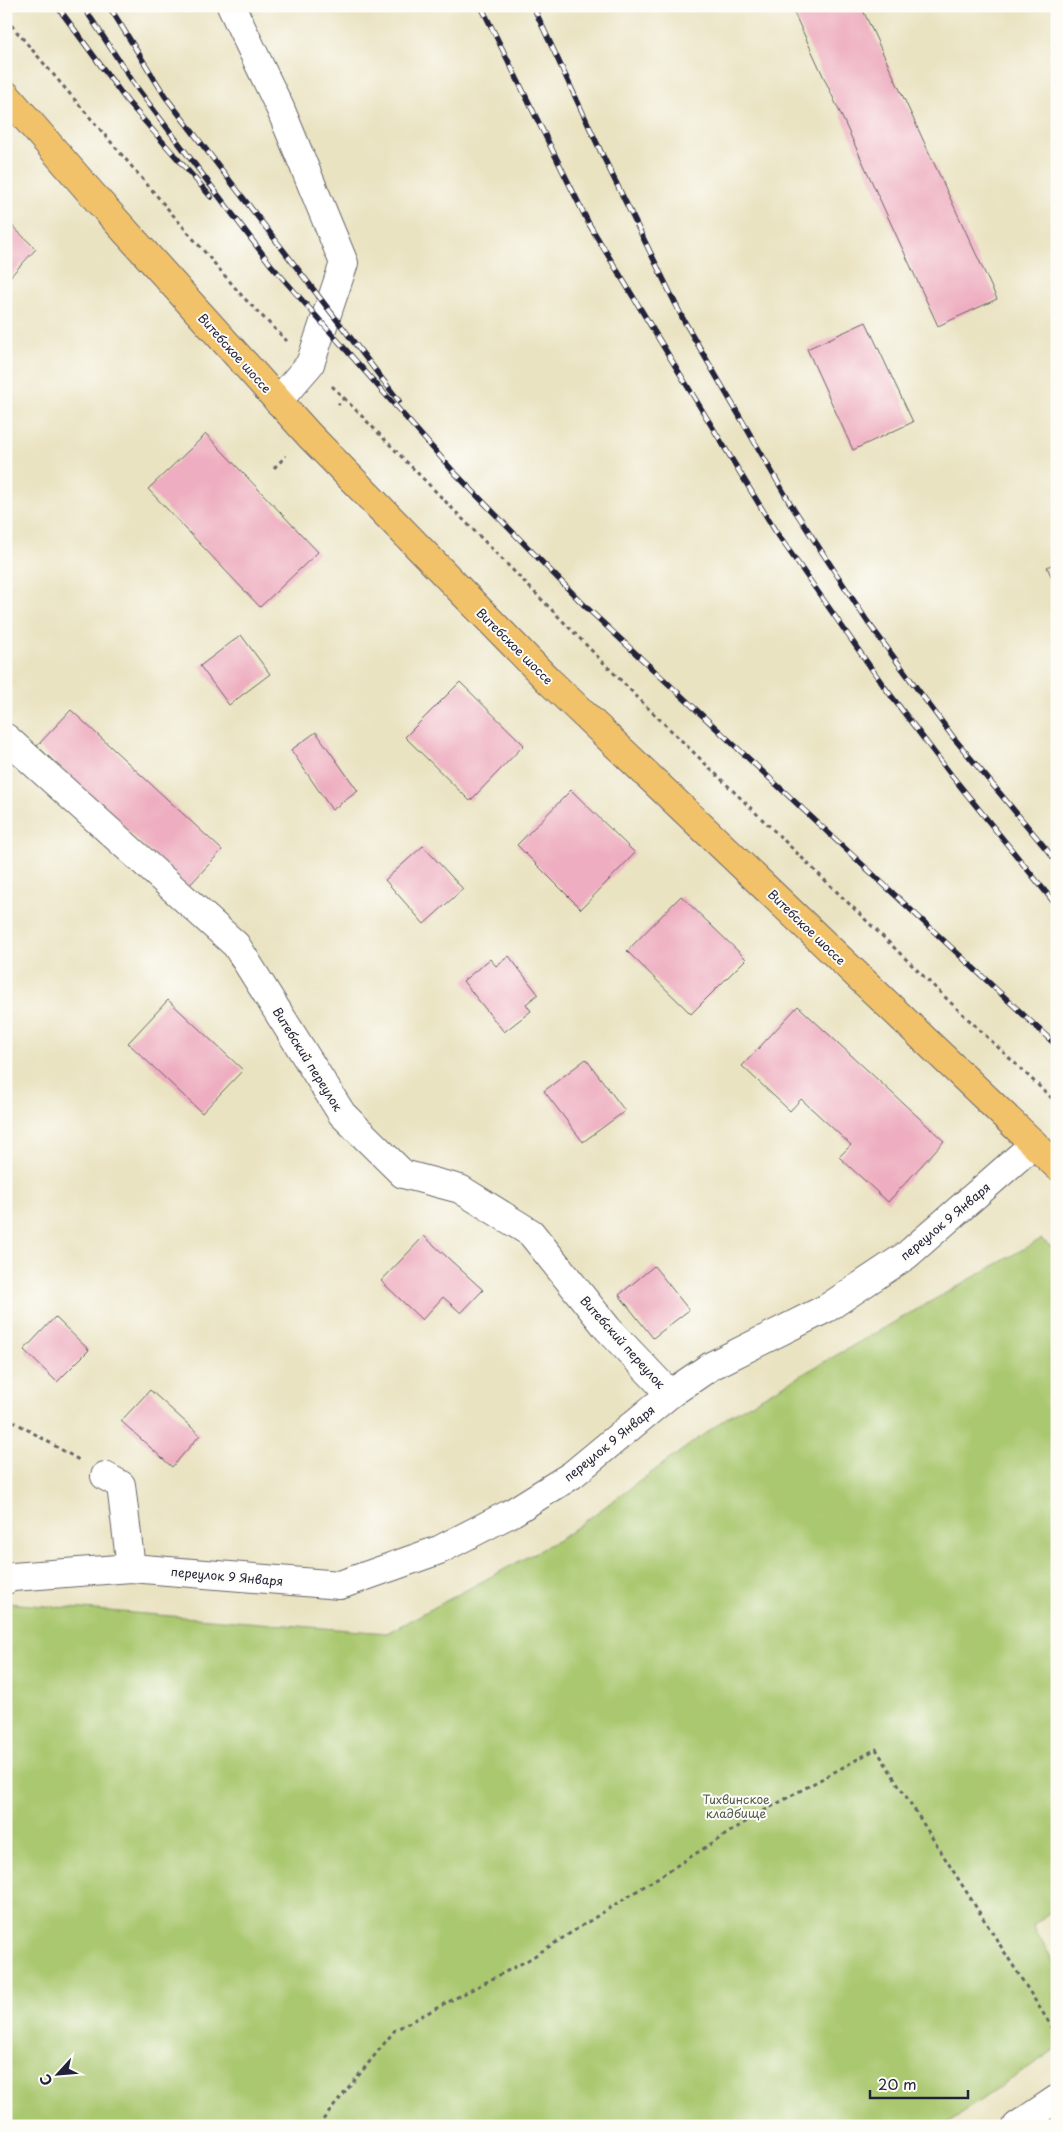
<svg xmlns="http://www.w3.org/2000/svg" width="1063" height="2132" viewBox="0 0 1063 2132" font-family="'Playpen Sans',sans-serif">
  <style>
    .green { fill: #aac86f; stroke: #667555 }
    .building { fill: #eeadc0 }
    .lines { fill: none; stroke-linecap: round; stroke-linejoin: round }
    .minor-casing { stroke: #68666a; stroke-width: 30 }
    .major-casing { stroke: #68666a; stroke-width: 30 }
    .path { stroke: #68666a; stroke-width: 3; stroke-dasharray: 4 4; stroke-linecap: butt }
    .minor { stroke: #fff; stroke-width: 28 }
    .major { stroke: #f2c26a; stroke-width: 28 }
    .rail-casing { stroke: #22223b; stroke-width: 5.5 }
    .rail { stroke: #fdfcf7; stroke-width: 4; stroke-dasharray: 11; stroke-linecap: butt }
    .labels { text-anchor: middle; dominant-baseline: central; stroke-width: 4; stroke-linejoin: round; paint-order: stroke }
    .street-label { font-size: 12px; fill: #22223b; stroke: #fdfcf7 }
    .park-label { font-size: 12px; fill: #525c4d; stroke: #fdfcf7 }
  </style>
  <rect width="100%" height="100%" fill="#fdfcf7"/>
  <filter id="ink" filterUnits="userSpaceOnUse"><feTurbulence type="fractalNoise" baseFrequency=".02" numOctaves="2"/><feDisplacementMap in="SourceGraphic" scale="10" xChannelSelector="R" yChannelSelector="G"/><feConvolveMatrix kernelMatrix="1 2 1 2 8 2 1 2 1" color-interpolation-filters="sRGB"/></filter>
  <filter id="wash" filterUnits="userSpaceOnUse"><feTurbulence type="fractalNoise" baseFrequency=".0096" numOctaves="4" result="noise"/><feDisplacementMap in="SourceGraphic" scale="20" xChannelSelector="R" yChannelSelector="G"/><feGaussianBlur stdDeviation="1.12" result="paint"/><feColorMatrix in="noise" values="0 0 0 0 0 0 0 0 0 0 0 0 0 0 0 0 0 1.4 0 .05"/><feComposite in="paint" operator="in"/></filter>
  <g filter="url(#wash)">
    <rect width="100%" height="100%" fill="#eae3c2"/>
    <polygon class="green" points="1041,1239 1057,1251 1057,1906 1033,1926 1057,1968 1057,2048 943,2126 6,2126 6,1603 387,1633 562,1538 729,1416"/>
    <g id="blocks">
      <g class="building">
        <polygon points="791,6 861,6 997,299 938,326"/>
        <polygon points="6,220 36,249 6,281"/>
        <polygon points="866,322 913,422 853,450 807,349"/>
        <polygon points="206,434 318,552 260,607 148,489"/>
        <polygon points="1057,562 1057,589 1047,567"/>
        <polygon points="241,635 270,674 229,705 200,666"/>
        <polygon points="460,682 524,745 470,801 405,737"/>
        <polygon points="71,710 222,850 188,887 37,746"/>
        <polygon points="316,732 358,791 332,810 291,750"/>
        <polygon points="571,790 635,853 581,909 517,845"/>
        <polygon points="423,846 463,889 424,924 385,880"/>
        <polygon points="681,896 746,959 691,1014 627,951"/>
        <polygon points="509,956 538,994 526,1004 531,1011 504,1032 463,981 490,959 496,966"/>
        <polygon points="168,1000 243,1070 202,1113 128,1043"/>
        <polygon points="798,1006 944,1141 888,1202 839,1157 851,1145 801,1099 790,1111 742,1066"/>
        <polygon points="586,1059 625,1111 583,1142 544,1091"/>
        <polygon points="424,1236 483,1290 461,1313 443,1297 422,1320 381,1281"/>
        <polygon points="654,1266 689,1310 653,1338 619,1295"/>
        <polygon points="55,1317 89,1350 57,1382 24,1350"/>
        <polygon points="150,1390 200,1435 172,1467 121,1421"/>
      </g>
    </g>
  </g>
  <g filter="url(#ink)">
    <use href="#blocks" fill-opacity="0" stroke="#68666a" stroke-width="1"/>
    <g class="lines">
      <g class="minor-casing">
        <g id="minor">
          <polyline points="231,6 280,108 344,263 310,364 278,401"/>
          <polyline points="6,738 236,945 342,1114 403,1174 460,1189 531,1233 608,1329 670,1394"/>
          <polyline points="105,1476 121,1485 131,1568"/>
          <polyline points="6,1580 13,1577 131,1568 340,1585 439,1550 513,1512 572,1475 670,1394 711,1366 827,1308 907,1255 1034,1144"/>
          <polyline points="1017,2126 1057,2099"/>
        </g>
      </g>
      <g class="major-casing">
        <polyline id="major" points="6,95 91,193 309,435 548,680 1057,1166"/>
      </g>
      <g class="path">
        <polyline points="6,19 243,297 287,341"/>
        <polyline points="332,386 344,398 338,405"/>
        <polyline points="344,398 647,707 950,1002 1057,1103"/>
        <polyline points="274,468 286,456"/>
        <polyline points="6,1417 79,1460"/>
        <polyline points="318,2126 395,2030 528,1960 758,1814 876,1749 1057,2035"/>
      </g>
      <use href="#minor" class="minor"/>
      <use href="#major" class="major"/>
      <g class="rail-casing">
        <g id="rail">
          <polyline points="57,6 127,101 211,197"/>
          <polyline points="83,6 137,88 271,265 453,471 586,607 1057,1046"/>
          <polyline points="109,6 165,96 399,401"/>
          <polyline points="481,6 589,224 776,532 883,685 952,776 1057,906"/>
          <polyline points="533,6 601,152 683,319 790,503 867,621 953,737 1057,862"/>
        </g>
      </g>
      <use href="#rail" class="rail"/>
    </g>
  </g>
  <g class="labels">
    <g class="street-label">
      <text transform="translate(235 353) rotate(48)">Витебское шоссе</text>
      <text transform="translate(515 646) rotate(45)">Витебское шоссе</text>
      <text transform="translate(807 927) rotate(44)">Витебское шоссе</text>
      <text transform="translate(308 1059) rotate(58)">Витебский переулок</text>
      <text transform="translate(945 1221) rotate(-40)">переулок 9 Января</text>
      <text transform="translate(623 1342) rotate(48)">Витебский переулок</text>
      <text transform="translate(609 1443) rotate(-39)">переулок 9 Января</text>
      <text transform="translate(227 1576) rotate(5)">переулок 9 Января</text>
    </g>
    <g class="park-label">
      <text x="736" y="1799">Тихвинское<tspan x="736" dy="14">кладбище</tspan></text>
    </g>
  </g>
  <rect width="1063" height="2132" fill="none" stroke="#fdfcf7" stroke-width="25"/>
  <g transform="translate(58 2074) rotate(244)" stroke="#fdfcf7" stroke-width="4" paint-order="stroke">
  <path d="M0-4L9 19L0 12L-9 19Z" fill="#22223b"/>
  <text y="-8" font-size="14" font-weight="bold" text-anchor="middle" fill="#22223b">С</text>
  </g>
  <path d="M870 2090v8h98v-8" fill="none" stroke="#22223b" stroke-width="2.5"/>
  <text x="878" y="2090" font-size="15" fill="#22223b" stroke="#fdfcf7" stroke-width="4" paint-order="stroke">20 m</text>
</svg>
